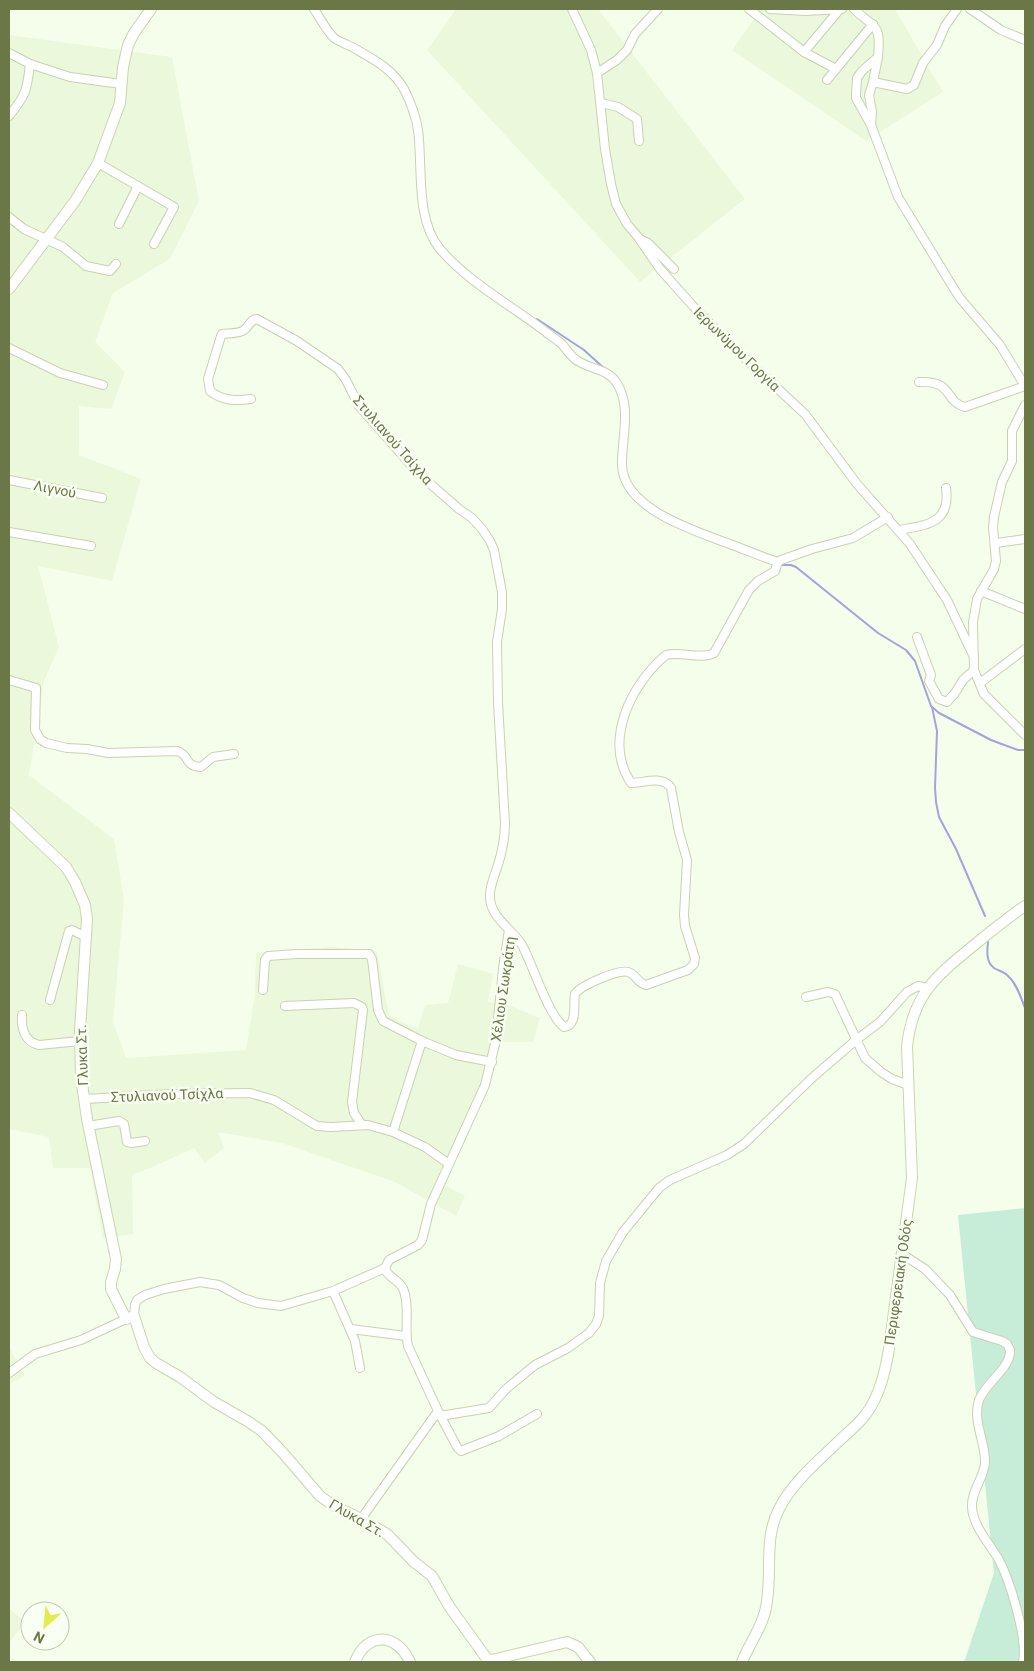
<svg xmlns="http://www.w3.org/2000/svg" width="1034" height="1671" viewBox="0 0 1034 1671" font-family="Roboto,sans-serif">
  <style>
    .residential { fill: #ecf8dc }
    .green { fill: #c7edd9 }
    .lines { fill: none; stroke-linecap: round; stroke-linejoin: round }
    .stream { stroke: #a4a3dc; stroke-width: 2 }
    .street-casing { stroke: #c8d2af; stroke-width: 10 }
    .secondary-casing { stroke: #c9d6ac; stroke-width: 12 }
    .street { stroke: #fff; stroke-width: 8 }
    .secondary { stroke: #fff; stroke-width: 10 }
    .labels { text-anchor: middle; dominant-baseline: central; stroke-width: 5; stroke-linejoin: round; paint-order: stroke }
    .street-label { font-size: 14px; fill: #6c7748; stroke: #f9fff3 }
  </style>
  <rect width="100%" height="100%" fill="#f5feeb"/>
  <g class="residential">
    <polygon points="456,9 598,9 745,199 640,282 427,50"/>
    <polygon points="761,9 895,9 943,92 866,141 732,50"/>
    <polygon points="9,35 172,57 199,201 170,259 113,293 95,342 125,372 111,409 79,406 79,455 141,479 112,581 38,566 59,647 44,681 29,775 114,839 124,900 113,1022 126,1058 246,1050 255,995 256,953 331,947 377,951 389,1016 418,1029 425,1005 448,1003 458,964 493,974 488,1002 508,1005 540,1018 533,1042 499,1042 485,1088 442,1184 465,1196 456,1216 395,1182 282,1143 218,1132 224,1148 205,1163 194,1148 155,1166 132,1175 133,1234 103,1238 90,1168 53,1168 49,1137 9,1129"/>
    <polygon points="9,1347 25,1376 9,1384"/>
    <polygon points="9,1608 25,1622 9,1643"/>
  </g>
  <polygon class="green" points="1025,1208 1025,1662 964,1662 994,1573 958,1215"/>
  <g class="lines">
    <g class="stream">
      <polyline points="537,319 584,350 606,370"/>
      <polyline points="765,561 774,564"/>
      <polyline points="779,565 791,565 796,567 878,633 906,650 915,661 931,706 939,713 991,740 1018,750 1025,750"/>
      <polyline points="932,707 937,731 935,788 936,802 939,817 956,849 985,916"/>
      <path d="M988,942C987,951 986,962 994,968C999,971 1005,972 1008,976C1017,984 1021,998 1025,1008"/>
    </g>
    <g class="street-casing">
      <g id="street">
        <path d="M314,9C320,18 326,30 334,38C340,42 346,44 352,47C371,58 392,68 404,89C410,101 416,116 418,130C423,167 415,219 440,249C468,282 512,306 546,332C551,336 557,340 562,344C566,349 570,355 575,359C587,369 607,368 616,382C632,405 622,437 622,463C621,509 696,531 730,544C746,550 762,557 778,562"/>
        <polyline points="572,9 591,50 597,73 605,149 611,184 616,204 627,224 638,237 660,269 693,306 737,351 805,414 857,484 910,544 947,600 974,657"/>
        <polyline points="749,9 804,52 836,69"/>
        <polyline points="770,9 805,11 842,9"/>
        <path d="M854,9C876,30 881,23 878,57L862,71L857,78L856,94V98L871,125L898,197L959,297L1000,345L1025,386L965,407C944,402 954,380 919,382"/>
        <polyline points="970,9 1001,30 1025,40"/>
        <polyline points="804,52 840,9"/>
        <polyline points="9,53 30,64 70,77 121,84"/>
        <polyline points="597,73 617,60 627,50 635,34 658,9"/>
        <polyline points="827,80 873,24"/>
        <polyline points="873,82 907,89 914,85 923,63 937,45 945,26 957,9"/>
        <polyline points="601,103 618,107 637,119 639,141"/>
        <path d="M9,116C26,95 27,91 30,64"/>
        <polyline points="871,125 872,112 869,95 873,82 878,57"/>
        <polyline points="98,163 174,207 154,244"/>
        <polyline points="9,217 24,229 63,247 86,266 110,271 116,264"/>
        <polyline points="119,224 138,186"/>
        <polyline points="640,239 648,243 674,269"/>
        <polyline points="9,348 60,373 103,385"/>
        <path d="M251,399C235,401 223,401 210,391L208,379L221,336L222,334C229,333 239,334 244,330C250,326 249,320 257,319L297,341L338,369L346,380L359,406L418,473L459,509L472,518L482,529L490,541L494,550L502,592V609L497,642L498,703L505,823C505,839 502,853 497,868C494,877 489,888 490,898C491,918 513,930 522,945C533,965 548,1015 564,1027C578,1026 573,1004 575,994C580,986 618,969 628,972C636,974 637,983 646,985L688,970L694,964L695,958L685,926L684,915L687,860L679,832L671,788C663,775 644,783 631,783C603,741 631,684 666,655C681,651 702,660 714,653L749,590L758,581L775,571L778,562L781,560L812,549L853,538L888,517"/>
        <polyline points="1025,405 1012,431 1012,461 1002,482 994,517 993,527 996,561 994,569 977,599 973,622 974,670 984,694 1025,735"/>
        <polyline points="9,480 102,498"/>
        <path d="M899,530C926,525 951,524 946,488"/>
        <polyline points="9,532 91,546"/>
        <polyline points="996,543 1025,539"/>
        <polyline points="981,591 1025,609"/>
        <polyline points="917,637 931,675 929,681 939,699 947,702 955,693 963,680 974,670"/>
        <path d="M9,680L36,688L35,730L40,739L46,743L67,748L87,749L108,753L177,751C191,755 183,766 201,767L213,757L234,754"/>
        <polyline points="980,683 1025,649"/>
        <polyline points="263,990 265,960 268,956 296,954 369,954 372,959 378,1010 383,1021 422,1041 456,1055 492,1062"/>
        <polyline points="806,997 828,992 835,994 865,1058 881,1072 892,1079 908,1085"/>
        <polyline points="50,1000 69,931 72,930 86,937"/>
        <polyline points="285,1006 354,1003 362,1007 363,1010 352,1102 354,1113 362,1125"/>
        <path d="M22,1015C21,1029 25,1042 39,1045L80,1041"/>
        <polyline points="85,1099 171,1094 250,1093 274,1100 317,1126 331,1127 368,1125 393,1132 425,1147 449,1164"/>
        <polyline points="88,1126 119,1121 124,1124 127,1142 131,1143 145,1141"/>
        <polyline points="393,1132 422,1041"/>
        <path d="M902,1254L925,1269L950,1295L973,1332L1002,1341L1007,1344L1010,1350C1011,1368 986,1382 979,1400C972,1422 986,1442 985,1463C984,1478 971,1491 972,1507C973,1526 989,1543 999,1560C1010,1581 1028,1639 1023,1662"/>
        <polyline points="333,1291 355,1341 360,1368"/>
        <polyline points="134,1316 135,1305 137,1300 145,1295 164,1289 200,1282 219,1285 243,1298 258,1303 281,1306 333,1291 385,1268"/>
        <polyline points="351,1329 406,1336"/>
        <polyline points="9,1373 35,1354 81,1340 126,1319"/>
        <polyline points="439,1413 457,1447 461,1451 499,1436 537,1414"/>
        <polyline points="440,1416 489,1408 506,1389 535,1365 568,1348 589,1333 596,1324 599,1316 600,1283 606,1261 623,1232 659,1188 670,1180 727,1155 744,1144 812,1078 856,1040 880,1022 907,992 918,986 927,988"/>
        <path d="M361,1519L438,1411L408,1346C404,1328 410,1308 404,1291C401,1280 387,1278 385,1268L389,1260L418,1245L422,1240L431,1204L485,1085L496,1040L503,968L509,930"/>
      </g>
    </g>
    <g class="secondary-casing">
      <g id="secondary">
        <polyline points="9,289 75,201 98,163 120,103 123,67 128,45 134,33 151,9"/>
        <polyline points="9,813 66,867 75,882 85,905 87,919 80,1030 81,1077 87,1119 116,1259 115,1269 111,1282 111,1289 126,1319 134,1316 144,1347 150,1358 156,1363 180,1377 214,1402 249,1422 262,1431 283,1453 320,1496 331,1504 361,1519 387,1534 414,1562 432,1576 449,1606 487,1659 492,1660 567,1642 578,1647 590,1662"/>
        <path d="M355,1662C367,1631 397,1633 410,1662"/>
        <path d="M742,1662C749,1644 763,1626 766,1607C773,1574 763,1540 779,1509C792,1483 818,1461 839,1441C848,1432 859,1424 866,1414C880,1395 885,1372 889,1349L912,1178L907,1046C913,995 935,977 973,946C990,932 1007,918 1025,906"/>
      </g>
    </g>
    <use href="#street" class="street"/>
    <use href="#secondary" class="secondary"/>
  </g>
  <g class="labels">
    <g class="street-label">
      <text transform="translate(737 349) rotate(44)">Ιερωνύμου Γοργία</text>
      <text transform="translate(393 440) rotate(49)">Στυλιανού Τσίχλα</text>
      <text transform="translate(55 489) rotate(11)">Λιγνού</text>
      <text transform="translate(503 989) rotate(-82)">Χέλιου Σωκράτη</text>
      <text transform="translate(82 1055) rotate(-92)">Γλυκα Στ.</text>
      <text transform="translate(167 1095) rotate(-2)">Στυλιανού Τσίχλα</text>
      <text transform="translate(898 1282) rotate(-82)">Περιφερειακή Οδός</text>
      <text transform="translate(357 1518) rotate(30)">Γλυκα Στ.</text>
    </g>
  </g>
  <rect width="1034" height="1671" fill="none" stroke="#6c7748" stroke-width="20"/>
  <g transform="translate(45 1626) rotate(207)"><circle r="24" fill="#f9fff3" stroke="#c1c9af"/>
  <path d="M0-4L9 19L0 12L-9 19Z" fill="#e0ed4b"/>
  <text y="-8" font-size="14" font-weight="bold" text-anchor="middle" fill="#6c7748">N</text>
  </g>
</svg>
